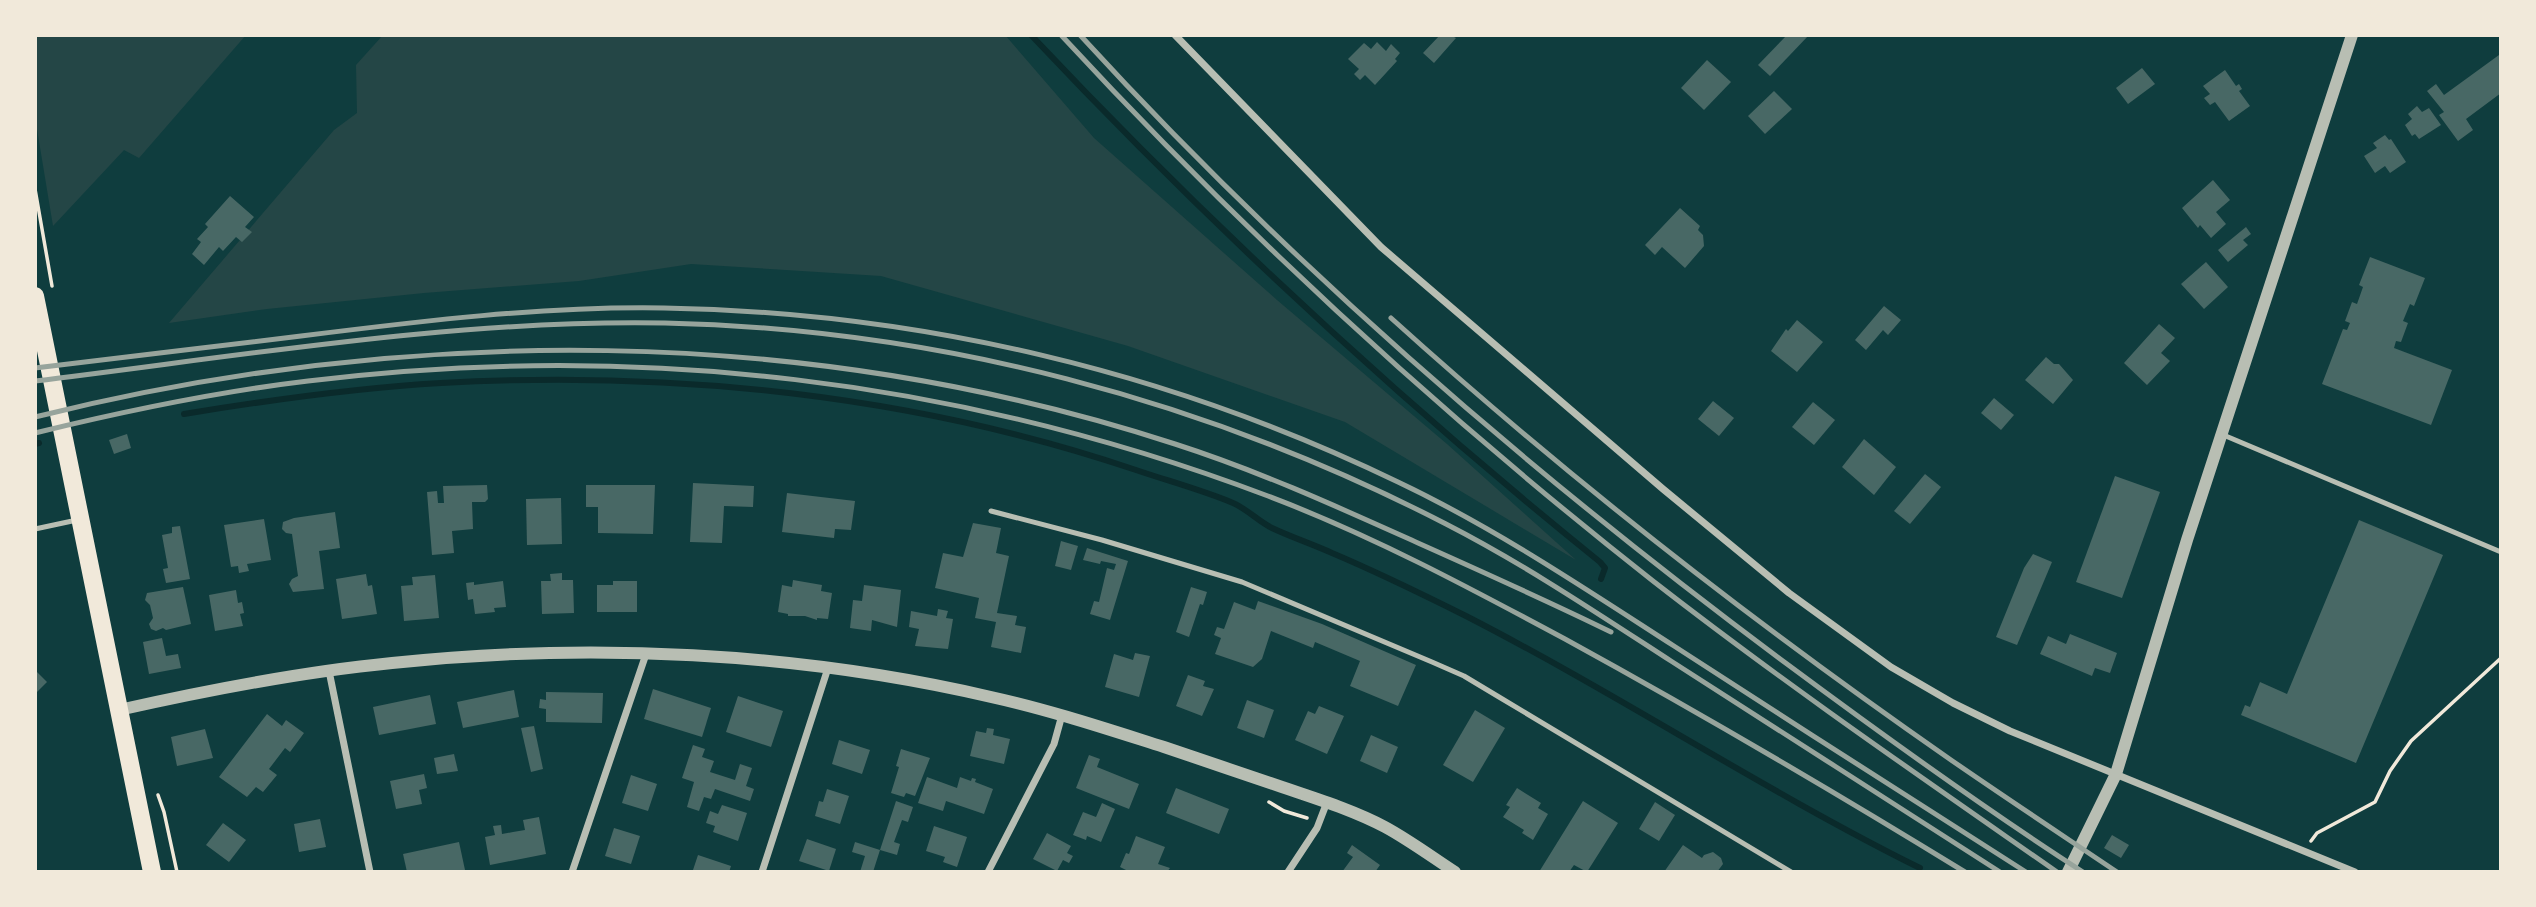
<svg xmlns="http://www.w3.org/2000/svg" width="2536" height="907" viewBox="0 0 2536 907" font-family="'Asap Condensed',sans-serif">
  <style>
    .green { fill: #244646 }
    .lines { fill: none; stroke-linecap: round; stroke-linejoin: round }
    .stream { stroke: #0a2a2b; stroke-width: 6 }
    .building { fill: #486865 }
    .path { stroke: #f1e9da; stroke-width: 3.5 }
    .service { stroke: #b8beb3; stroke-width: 5 }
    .minor { stroke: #b8beb3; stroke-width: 7 }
    .tertiary { stroke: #b8beb3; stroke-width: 12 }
    .primary { stroke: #f1e9da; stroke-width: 18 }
    .rail { stroke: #97a49c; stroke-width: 5 }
  </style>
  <rect width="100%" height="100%" fill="#0f3d3e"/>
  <g class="green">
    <polygon points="35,35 246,35 139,158 124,150 53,226 35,117"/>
    <polygon points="383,35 1005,35 1094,138 1277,300 1447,444 1576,560 1345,422 1128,346 881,276 691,264 579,281 424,293 267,309 169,323 334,130 357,113 356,65"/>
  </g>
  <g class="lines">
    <g class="stream">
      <path d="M1031,35C1209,224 1398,399 1600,562L1605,568L1601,579"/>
      <path d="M184,414C269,400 355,388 441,383C674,370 915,395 1136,470C1168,481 1202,490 1233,503C1247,509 1258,521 1272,528C1291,537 1312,544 1332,553C1377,572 1422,594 1466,616C1620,695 1765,791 1920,868"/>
      <polyline points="35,444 39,443"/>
    </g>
  </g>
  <g class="building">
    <polygon points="1440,35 1456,35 1454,37 1456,38 1434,63 1423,53"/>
    <polygon points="1787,35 1809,35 1770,76 1758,65"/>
    <polygon points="1377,42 1386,51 1391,44 1400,53 1395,59 1397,61 1375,85 1365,75 1360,80 1354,74 1359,69 1348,59 1364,43 1371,49"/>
    <polygon points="2499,55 2501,58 2501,93 2466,119 2473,130 2458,141 2439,115 2444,112 2427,91 2436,84 2444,95"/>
    <polygon points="1707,60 1731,82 1704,110 1681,88"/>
    <polygon points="2142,68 2155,84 2128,104 2116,88"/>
    <polygon points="2225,70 2236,86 2239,84 2242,89 2239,91 2250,106 2229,121 2215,102 2210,105 2204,98 2210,94 2203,86"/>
    <polygon points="1774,91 1792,109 1765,134 1748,116"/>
    <polygon points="2417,106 2422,112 2429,108 2441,125 2419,139 2415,134 2412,136 2405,125 2412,119 2408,114"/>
    <polygon points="2385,135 2389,140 2391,139 2406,162 2390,173 2385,166 2375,173 2364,156 2377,148 2373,143"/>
    <polygon points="2213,180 2230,200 2216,212 2226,224 2211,238 2200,225 2198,228 2182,208"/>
    <polygon points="230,196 254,217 245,227 252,232 242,242 236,237 223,251 219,247 204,265 192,254 201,242 197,239 208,227 205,224"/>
    <polygon points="1680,208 1700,226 1698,230 1703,235 1704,246 1685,268 1662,247 1655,255 1645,245"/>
    <polygon points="2246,227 2251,234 2243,240 2248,245 2228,262 2218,250"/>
    <polygon points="2370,257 2425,278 2414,306 2410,304 2403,321 2408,323 2401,342 2396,341 2394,348 2452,370 2431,425 2322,384 2343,329 2347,330 2350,323 2345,321 2352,302 2357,304 2363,287 2359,285"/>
    <polygon points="2206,262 2228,287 2204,309 2181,284"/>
    <polygon points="1884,306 1901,320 1888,335 1883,330 1866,350 1855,340"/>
    <polygon points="1797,320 1823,342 1797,372 1771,351 1786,329 1788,331"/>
    <polygon points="2159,324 2175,338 2161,353 2170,361 2147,385 2124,363"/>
    <polygon points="2046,357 2054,364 2059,364 2073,380 2053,404 2025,380"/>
    <polygon points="1994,398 2014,415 2001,430 1981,413"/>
    <polygon points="1713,401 1734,418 1719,436 1698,419"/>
    <polygon points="1813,402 1835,420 1814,445 1792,427"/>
    <polygon points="127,434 131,448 114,454 109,440"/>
    <polygon points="1864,439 1896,467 1874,495 1842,467"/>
    <polygon points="1925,474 1941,487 1910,524 1894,511"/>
    <polygon points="2115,476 2160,492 2122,598 2076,582"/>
    <polygon points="693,483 754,486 753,507 724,506 722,543 690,542"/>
    <polygon points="487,485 488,499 485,502 472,502 473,529 452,531 454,553 432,555 427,492 437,491 438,503 444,503 443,486"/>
    <polygon points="586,485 655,485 653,534 598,533 598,507 586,507"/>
    <polygon points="787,493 855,501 851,530 835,529 834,538 782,532"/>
    <polygon points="561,498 562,544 527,545 526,499"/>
    <polygon points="335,512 340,548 319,551 324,589 293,592 289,584 292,579 298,576 292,534 286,533 282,529 283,522 294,518"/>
    <polygon points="264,519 271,560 247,564 249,571 239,573 238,566 231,567 224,525"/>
    <polygon points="2359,520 2443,555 2356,763 2241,715 2245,705 2250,707 2260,682 2287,694"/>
    <polygon points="973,523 1001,528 996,553 1009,556 997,613 1017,616 1015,625 1026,627 1021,653 991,647 996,622 975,618 979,598 935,588 943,553 963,557"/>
    <polygon points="180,526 190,579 166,583 163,569 168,568 162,535 172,533 172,527"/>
    <polygon points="1061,541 1078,546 1071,570 1055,566"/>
    <polygon points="1087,548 1128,561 1110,620 1090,614 1094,601 1099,602 1107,568 1114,570 1116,564 1101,561 1100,564 1083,560"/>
    <polygon points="2033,554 2052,562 2017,645 1996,637 2024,568"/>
    <polygon points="562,573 562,580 573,580 574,613 542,614 541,581 551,581 550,574"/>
    <polygon points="366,574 368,586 372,585 377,614 342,619 336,579"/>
    <polygon points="435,575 439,618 404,621 401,586 413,585 412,577"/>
    <polygon points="793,580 822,585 821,591 832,593 828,619 817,618 817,620 805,616 788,616 788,614 778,612 782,585 792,587"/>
    <polygon points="503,581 506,607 494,608 495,612 475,614 473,599 468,600 466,583 474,582 474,585"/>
    <polygon points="613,581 637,581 637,612 597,612 597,585 613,585"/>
    <polygon points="864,585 901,590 897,627 872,620 871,631 850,628 853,600 862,601"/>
    <polygon points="183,587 191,624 166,630 163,628 156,631 151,629 149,624 153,618 150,605 145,600 147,593"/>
    <polygon points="1191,587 1207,592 1203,605 1200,604 1189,637 1176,632"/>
    <polygon points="236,590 238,603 242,602 244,613 240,614 243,626 215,631 209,595"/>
    <polygon points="1258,601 1322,624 1416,665 1398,706 1350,686 1360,661 1315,642 1313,648 1271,631 1262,659 1253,667 1215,654 1221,638 1214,635 1217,627 1224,629 1234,602 1255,610"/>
    <polygon points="938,609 948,611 946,618 953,619 948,649 915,646 919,629 909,627 911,611 937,616"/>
    <polygon points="2070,634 2117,653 2110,673 2095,668 2092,676 2040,654 2048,636 2066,644"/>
    <polygon points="162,638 166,656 178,654 181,668 149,674 143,642"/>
    <polygon points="1135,653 1150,656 1139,697 1105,687 1114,654 1133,660"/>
    <polygon points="35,670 47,682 35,694"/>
    <polygon points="1188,675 1205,681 1203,686 1214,689 1202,716 1176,706"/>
    <polygon points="653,689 711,708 702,737 644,719"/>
    <polygon points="514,690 519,717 463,728 457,702"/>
    <polygon points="546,692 603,693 602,723 546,722 546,709 539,708 540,699 546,700"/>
    <polygon points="430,695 436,724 379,735 373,707"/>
    <polygon points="738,696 783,711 771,747 726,732"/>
    <polygon points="1247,700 1274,710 1264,738 1237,728"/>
    <polygon points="1319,706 1344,716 1327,754 1295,740 1308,711 1315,714"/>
    <polygon points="1475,710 1505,728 1473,782 1443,765"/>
    <polygon points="267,714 282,726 286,720 304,733 290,752 285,748 269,769 277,775 263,792 256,787 247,797 219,777"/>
    <polygon points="534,726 543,769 531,772 521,728"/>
    <polygon points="987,728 994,729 993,735 1010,739 1004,764 970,756 976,731 986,733"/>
    <polygon points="205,729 213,758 177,766 171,737"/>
    <polygon points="1371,735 1398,747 1387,773 1360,761"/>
    <polygon points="839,740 870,750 862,774 832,764"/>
    <polygon points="693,745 705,749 702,757 714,761 710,772 735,780 740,764 752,768 746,786 754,789 750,801 715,789 711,799 704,797 699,811 687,807 694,782 682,778"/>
    <polygon points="901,749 930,758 915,796 906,793 904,797 891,793 899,767 896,766"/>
    <polygon points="454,754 458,771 437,774 434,758"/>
    <polygon points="1089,755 1100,759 1097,767 1139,784 1129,809 1076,788"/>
    <polygon points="424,774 427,788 419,790 422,804 396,809 390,781"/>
    <polygon points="631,775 657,784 648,811 622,803"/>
    <polygon points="927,777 957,788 960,777 971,781 972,778 976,779 975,782 993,789 984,814 946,801 943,811 918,803"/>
    <polygon points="1176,788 1229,809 1219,834 1166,813"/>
    <polygon points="1517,788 1541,803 1538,808 1548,814 1533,840 1522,833 1524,830 1503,817 1510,807 1506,805"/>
    <polygon points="827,789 849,796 840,824 815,816 819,801 823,802"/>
    <polygon points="896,801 913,807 908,822 902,820 894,842 900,844 897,855 880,850 873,872 860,872 865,856 852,852 855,842 880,850"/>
    <polygon points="1583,801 1618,823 1587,872 1574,865 1569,872 1539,872"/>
    <polygon points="1655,802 1675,815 1659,841 1639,829"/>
    <polygon points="1102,803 1115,809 1101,842 1087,836 1086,840 1073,835 1083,812 1096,817"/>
    <polygon points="722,805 747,813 738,841 713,832 715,826 706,823 710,811 718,814"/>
    <polygon points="539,817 546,854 490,865 485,837 495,835 493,826 501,825 502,834 513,832 525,830 523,820"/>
    <polygon points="320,819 326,847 299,852 294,824"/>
    <polygon points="223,823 246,840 229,862 206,845"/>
    <polygon points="934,826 967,837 957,867 943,862 945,857 926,851"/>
    <polygon points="614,828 640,836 631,864 605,856"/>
    <polygon points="1047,833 1071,846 1067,853 1073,856 1069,863 1063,860 1057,871 1033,859"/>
    <polygon points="2112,835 2129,845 2121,858 2104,848"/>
    <polygon points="1136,836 1165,847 1158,864 1170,868 1167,872 1130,872 1120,867 1126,853 1129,854"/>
    <polygon points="807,839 836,849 829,871 799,861"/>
    <polygon points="459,842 465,870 407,872 403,854"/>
    <polygon points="1352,845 1380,865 1375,872 1342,872 1353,857 1347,853"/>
    <polygon points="1683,845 1702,858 1704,855 1713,852 1721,858 1723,864 1717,872 1664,872"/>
    <polygon points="698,855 731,866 729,872 700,872 693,870"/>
  </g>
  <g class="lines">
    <g class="path">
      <polyline points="35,189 52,286"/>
      <polyline points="158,795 164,812 177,872"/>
      <polyline points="1269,802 1284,811 1307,818"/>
      <polyline points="2311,841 2317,833 2375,802 2390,771 2411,741 2501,658"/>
    </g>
    <g class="service">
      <polyline points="2221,434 2501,552"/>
      <polyline points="991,511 1102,540 1242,582 1432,662 1464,676 1499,697 1791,872"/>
      <polyline points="35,529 77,520"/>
    </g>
    <g class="minor">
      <polyline points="1175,35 1381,247 1663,489 1789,593 1891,667 1953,703 2010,731 2355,872"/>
      <polyline points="329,671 370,872"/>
      <polyline points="572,872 646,654"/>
      <polyline points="762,872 828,668"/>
      <polyline points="988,872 1054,744 1062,715"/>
      <polyline points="1288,872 1317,828 1327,802"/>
    </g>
    <g class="tertiary">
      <path d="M119,710C208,690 300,672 392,663C590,642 797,652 991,697C1050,710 1107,729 1164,747C1203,760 1243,774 1282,787C1317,799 1353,810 1385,827C1409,840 1432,857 1455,872"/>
      <polyline points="2068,872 2116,774 2187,540 2352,35"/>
    </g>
    <polyline class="primary" points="35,296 152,872"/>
    <g class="rail">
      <path d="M1061,35C1243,232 1442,415 1653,581C1784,683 1921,777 2057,872"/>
      <path d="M1080,35C1293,268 1534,476 1787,664C1884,736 1982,807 2083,872"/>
      <path d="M1391,318C1567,477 1755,624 1951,760C2006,798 2062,835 2117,872"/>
      <path d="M35,368C124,357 212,347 301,336C421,321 543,306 664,308C918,312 1169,371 1398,482C1495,528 1584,588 1674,646C1791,722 1908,797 2026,872"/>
      <path d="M35,381C241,356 458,319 665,323C937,329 1204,399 1446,524C1524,564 1597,613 1671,661C1781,731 1890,802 2000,872"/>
      <path d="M35,417C409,324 807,324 1175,444C1259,471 1338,507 1418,543C1483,572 1548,601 1611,632"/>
      <path d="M35,433C125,411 215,392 308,381C636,341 959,379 1268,496C1371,535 1468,587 1565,639C1700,713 1833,791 1965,872"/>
    </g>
  </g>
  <rect width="2536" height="907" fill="none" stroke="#f1e9da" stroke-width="74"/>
</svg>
